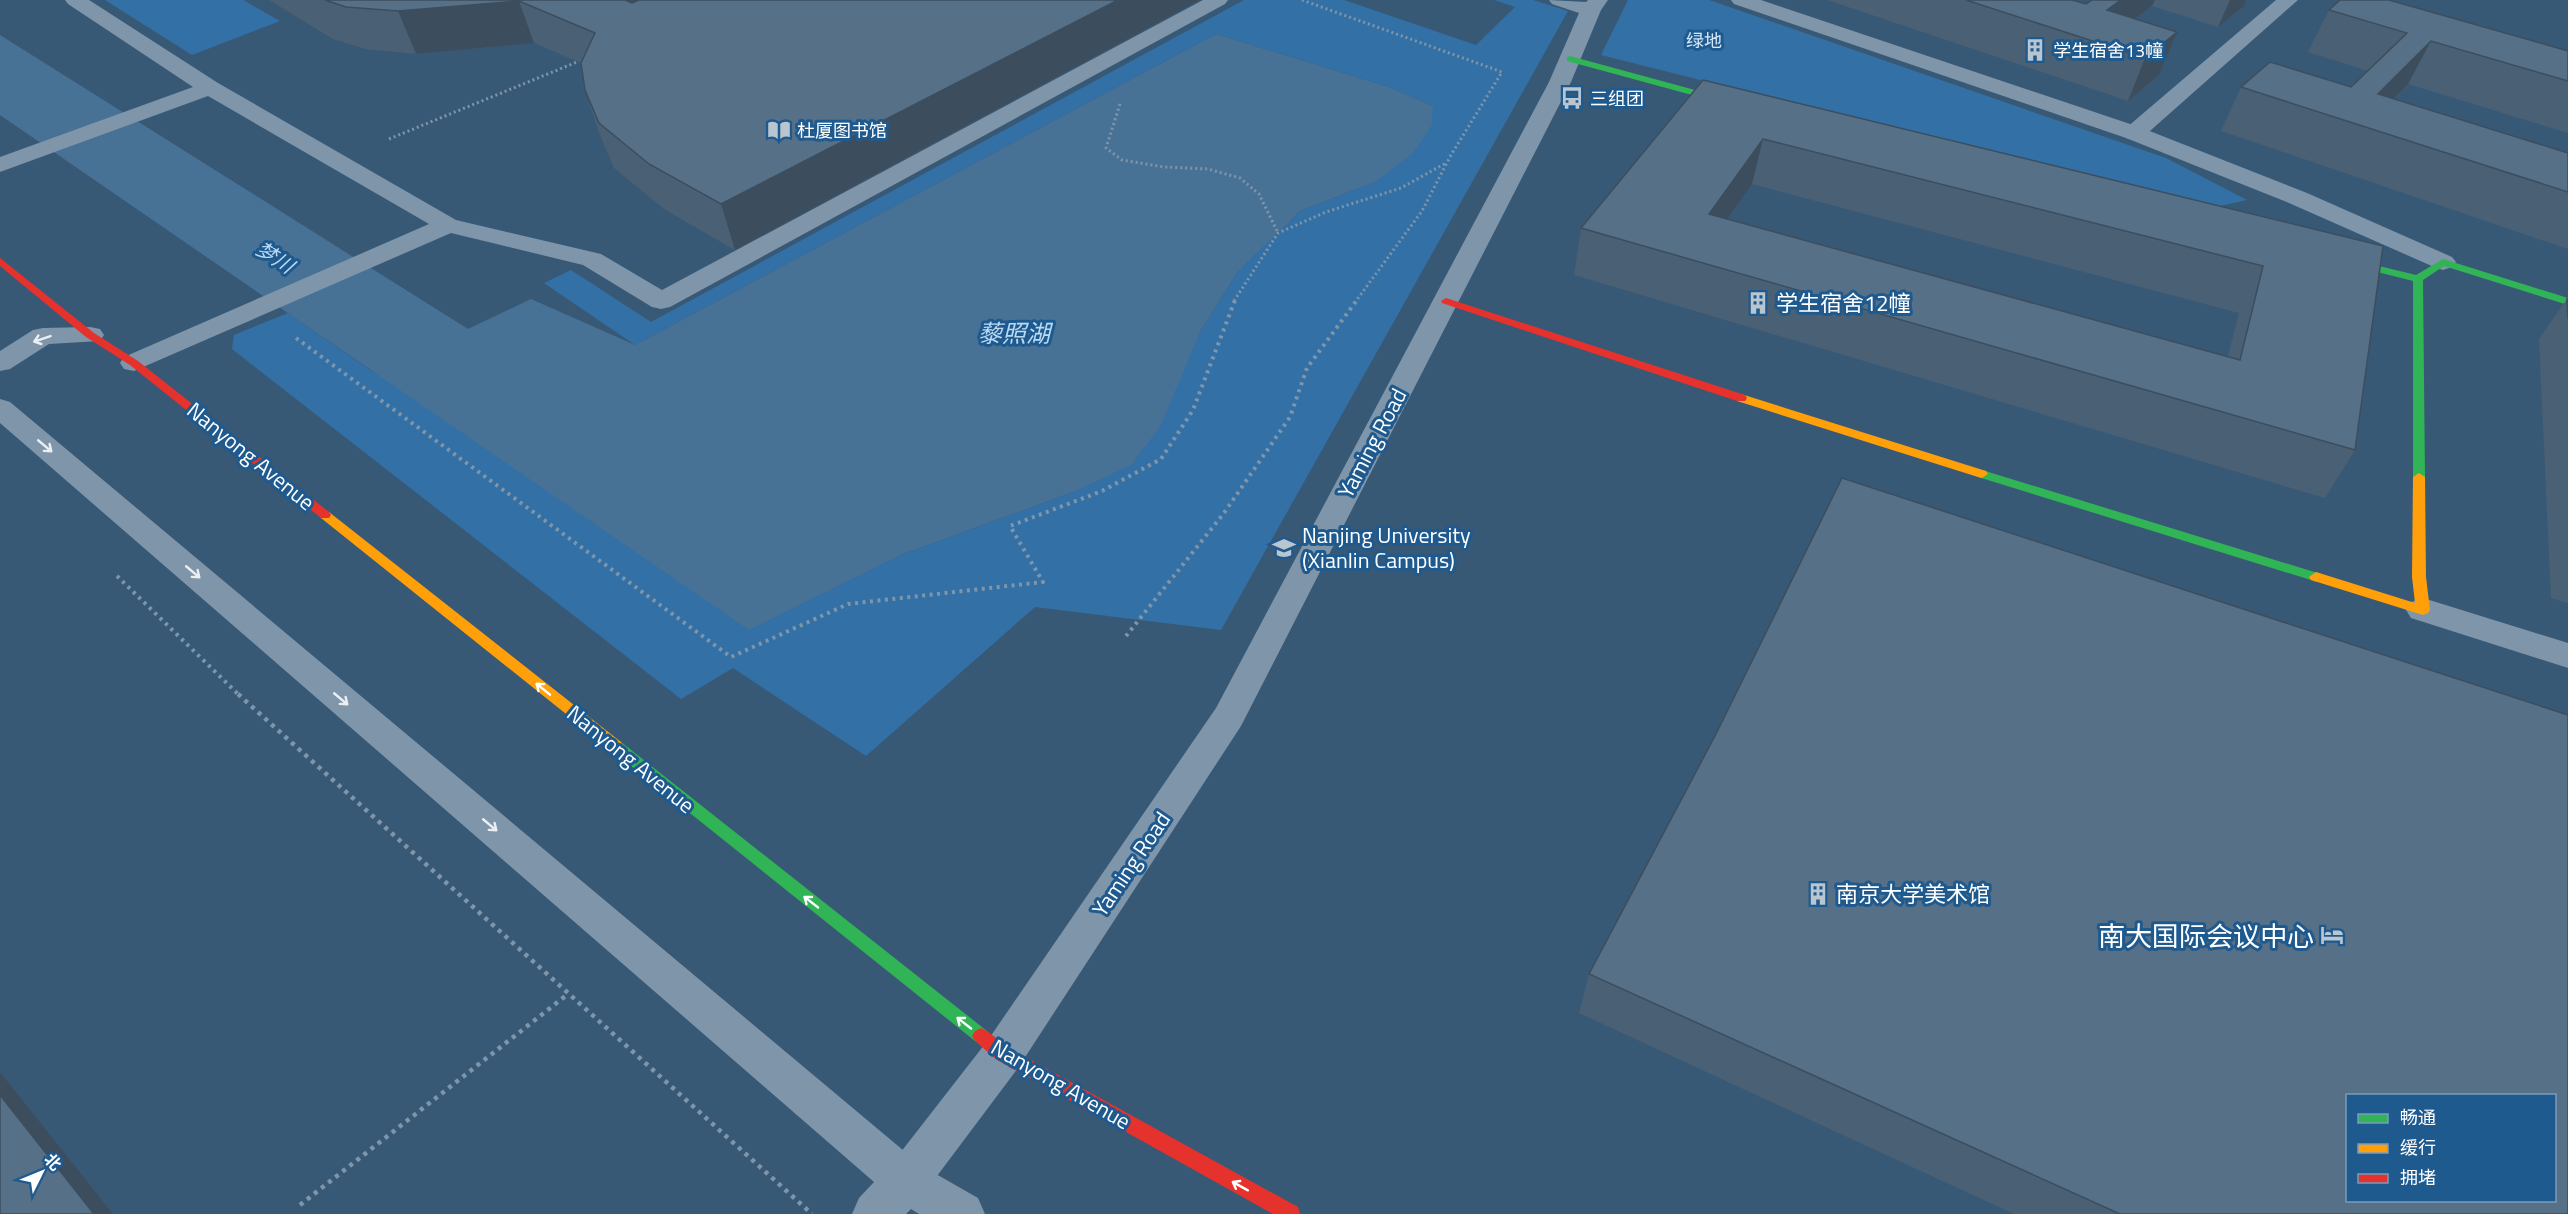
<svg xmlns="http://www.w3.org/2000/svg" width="2568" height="1214" viewBox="0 0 2568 1214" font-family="'Titillium Web','Noto Sans SC',sans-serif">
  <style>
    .green { fill: #3370a6 }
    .water { fill: #487196 }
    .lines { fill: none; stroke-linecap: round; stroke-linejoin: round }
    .path-far2 { stroke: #7f95a9; stroke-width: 3; stroke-dasharray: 2 3; stroke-linecap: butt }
    .path-far1 { stroke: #7f95a9; stroke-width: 4; stroke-dasharray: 3 4.5; stroke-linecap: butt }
    .path { stroke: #7f95a9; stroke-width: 4.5; stroke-dasharray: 4 5; stroke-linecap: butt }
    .lane { fill: #7f95a9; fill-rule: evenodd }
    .street { fill: #7f95a9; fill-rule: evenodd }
    .fast { fill: #30b455; fill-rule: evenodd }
    .slow { fill: #ff9f0a; fill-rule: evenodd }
    .jam { fill: #e5322d; fill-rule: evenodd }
    .wall { fill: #4a6074; fill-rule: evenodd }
    .shaded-wall { fill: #3c4e5e }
    .building { fill: #567087; stroke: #3c4e5e; stroke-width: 1.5; fill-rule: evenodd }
    .oneway { stroke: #eceff2 }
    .oneway2 { stroke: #fff }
    .labels { text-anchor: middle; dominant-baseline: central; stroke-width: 6; stroke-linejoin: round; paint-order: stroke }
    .far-park-label { font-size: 18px; fill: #d4e8f9; stroke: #1f5a8f }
    .far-poi-label { font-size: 18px; fill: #fff; stroke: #1f5a8f; text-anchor: start }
    .far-water-label { font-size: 20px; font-style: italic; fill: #badaf4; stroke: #1f5a8f }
    .poi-label { font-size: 22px; fill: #fff; stroke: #1f5a8f; text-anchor: start }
    .street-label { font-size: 22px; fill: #fff; stroke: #1f5a8f }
    .water-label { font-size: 24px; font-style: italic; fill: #badaf4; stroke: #1f5a8f }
    .near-poi-label { font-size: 27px; fill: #fff; stroke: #1f5a8f; text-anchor: end }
  </style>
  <rect width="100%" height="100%" fill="#385976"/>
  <g class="green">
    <polygon points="105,0 243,0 280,21 192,55"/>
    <polygon points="1244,0 1344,0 1476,45 1515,7 1494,0 1533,0 1568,11 1221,630 1035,607 866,756 733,668 681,699 232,349 234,335 288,313 373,372 898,556 1073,492 1200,332 1237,273 1300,211 1375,182 1433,106 1389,87 1216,34 635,345 544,283 571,270 651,322"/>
    <polygon points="1628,0 1709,0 2166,158 2247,200 2211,208 1601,55"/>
  </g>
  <polygon class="water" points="1216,34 1389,87 1433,106 1432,125 1413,153 1375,182 1300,211 1237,273 1200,332 1160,427 1131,465 1073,492 898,556 749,630 0,115 0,35 468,329 531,299 635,345"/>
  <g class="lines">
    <g class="path-far2">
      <polyline points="1302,0 1502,72 1451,155 1422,211 1356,301"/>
      <polyline points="1120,104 1106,148 1122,160 1164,167 1208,169 1240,178 1259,194 1278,233"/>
      <polyline points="389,139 577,62"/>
      <polyline points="1234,301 1278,233 1326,212 1401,188 1446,163"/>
    </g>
    <g class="path-far1">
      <polyline points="296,338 731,657 848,604 1043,582 1010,526 1102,491 1161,459 1193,410 1235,300"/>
      <polyline points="117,576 240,696"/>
      <polyline points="1126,636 1224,513 1290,417 1307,368 1357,300"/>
    </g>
    <g class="path">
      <polyline points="238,694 812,1214"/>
      <polyline points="300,1205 568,994"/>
    </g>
    <g class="lane">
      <polygon points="65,0 89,0 218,83 456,220 601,254 662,290 1203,0 1228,0 1225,4 670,307 661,309 652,307 583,265 451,233 134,371 124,369 120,363 124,357 429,224 208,96 0,172 0,157 193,87 68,4"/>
      <polygon points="2276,0 2298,0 2142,138 2134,140 2126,138 2123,133 2126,128"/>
      <polygon points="1003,1035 1018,1040 1024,1054 1018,1068 922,1196 906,1203 890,1196 883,1181 890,1166 988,1040"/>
    </g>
    <g class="street">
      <polygon points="1549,0 1586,2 1588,0 1608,0 1601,10 1571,82 1241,726 1018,1068 1003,1073 988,1068 982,1054 988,1040 1216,708 1549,82 1579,13 1552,4"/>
      <polygon points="1731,0 1761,0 2142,128 2307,193 2452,257 2456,262 2452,267 2443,270 2434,267 2289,203 2126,138 1734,4"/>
      <polygon points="90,327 100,329 104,335 100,341 49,344 10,369 0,371 0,351 33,330 43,328"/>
      <polygon points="0,399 10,402 922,1166 978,1198 985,1214 919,1214 911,1209 906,1214 852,1214 859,1198 874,1182 0,423"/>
      <polygon points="2423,598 2568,643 2568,668 2411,618 2406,610 2411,602"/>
    </g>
    <g class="fast">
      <polygon points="1570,56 1739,102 1741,104 1736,107 1567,61 1567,57"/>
      <polygon points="2338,256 2416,275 2443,259 2568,298 2568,305 2444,266 2423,280 2425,477 2423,480 2419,481 2413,477 2413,281 2334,261 2334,257"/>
      <polygon points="1982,470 2321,574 2323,577 2316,582 2311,580 1978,477 1976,474 1978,471"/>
      <polygon points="616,740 621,742 987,1031 990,1036 987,1041 981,1044 975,1041 611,750 609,746 611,742"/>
    </g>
    <g class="slow">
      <polygon points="1741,394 1986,471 1988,474 1982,478 1978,477 1737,401 1735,398 1737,395"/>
      <polygon points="2419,473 2425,477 2426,577 2430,610 2428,613 2423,615 2311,580 2309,577 2316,572 2415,603 2412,577 2413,477"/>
      <polygon points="325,511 329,512 621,742 623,746 621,750 611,750 321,518 319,515"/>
    </g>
    <g class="jam">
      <polygon points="0,258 94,333 138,361 329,512 331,515 329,518 321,518 130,365 86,337 0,266"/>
      <polygon points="1446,298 1745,395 1747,398 1745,401 1737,401 1442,303 1441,301"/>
      <polygon points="981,1028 987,1031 1009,1048 1298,1207 1300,1214 1273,1214 997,1060 975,1041 972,1036 975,1031"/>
    </g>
  </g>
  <g class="wall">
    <polygon points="269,0 1200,0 735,250 664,209 614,168 600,135 585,90 581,63 534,43 416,54 365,49 333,39"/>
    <polygon points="1827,0 2072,0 2086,4 2092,0 2246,0 2244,6 2218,27 2152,6 2136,19 2177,32 2159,75 2128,101"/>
    <polygon points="2329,10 2568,51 2568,133 2408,84 2393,99 2568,153 2568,249 2221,131 2241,87 2351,87 2368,71 2308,52"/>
    <path d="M1703,80L2383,246L2355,450L2325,498L1574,275L1581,228ZM1752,184L2239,313L2228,356L1728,219Z"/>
    <polygon points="2567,299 2568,300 2568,603 2551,598 2539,339"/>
    <polygon points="1589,974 2568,1214 2014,1214 1579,1013"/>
  </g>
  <g class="shaded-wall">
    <polygon points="589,0 640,0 597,23"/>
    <polygon points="1118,0 1200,0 735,250 721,204"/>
    <polygon points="2121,0 2155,0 2152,6 2103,44 2107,10"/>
    <polygon points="2230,0 2246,0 2244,6 2218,27"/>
    <polygon points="519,1 534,43 416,54 398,11"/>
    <polygon points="2177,32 2159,75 2128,101 2145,58"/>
    <polygon points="2431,41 2408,84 2365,127 2378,94"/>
    <polygon points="1763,139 1752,184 1699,260 1709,214"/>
    <polygon points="0,1072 113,1214 94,1214 0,1095"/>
  </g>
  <g class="building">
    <polygon points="325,0 625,0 632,3 639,0 1118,0 721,204 649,164 599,123 585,90 581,63 595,33 519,1 398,11 346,7"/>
    <polygon points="1966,0 2072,0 2086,4 2092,0 2121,0 2107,10 2177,32 2145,58"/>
    <polygon points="2340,0 2389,0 2568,51 2568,81 2431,41 2378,94 2568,153 2568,192 2241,87 2270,62 2351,87 2407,33 2329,10"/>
    <path d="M1703,80L2383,246L2355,450L1581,228ZM1763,139L2263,266L2240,360L1709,214Z"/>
    <polygon points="2567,299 2568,300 2568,319"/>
    <path d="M1842,478L2568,715V1214H2120L1589,974L1716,734ZM2348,1095H2554V1200H2348Z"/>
    <polygon points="0,1095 94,1214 0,1214"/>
  </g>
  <defs><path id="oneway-shaft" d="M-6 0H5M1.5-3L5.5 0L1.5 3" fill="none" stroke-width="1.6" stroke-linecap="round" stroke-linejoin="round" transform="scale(1.5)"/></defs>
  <g class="oneway">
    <use href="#oneway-shaft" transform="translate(42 339) rotate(161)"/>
    <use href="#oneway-shaft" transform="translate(45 446) rotate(40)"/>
    <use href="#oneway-shaft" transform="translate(193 572) rotate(40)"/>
    <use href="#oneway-shaft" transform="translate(341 699) rotate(40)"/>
    <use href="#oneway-shaft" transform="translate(490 825) rotate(40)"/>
  </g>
  <g class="oneway2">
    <use href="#oneway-shaft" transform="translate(543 689) rotate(-141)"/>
    <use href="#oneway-shaft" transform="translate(811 902) rotate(-142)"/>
    <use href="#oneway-shaft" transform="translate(964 1023) rotate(-142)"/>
    <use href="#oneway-shaft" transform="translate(1240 1186) rotate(-151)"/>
  </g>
  <defs>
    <g id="building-bare" transform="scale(1.8)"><path d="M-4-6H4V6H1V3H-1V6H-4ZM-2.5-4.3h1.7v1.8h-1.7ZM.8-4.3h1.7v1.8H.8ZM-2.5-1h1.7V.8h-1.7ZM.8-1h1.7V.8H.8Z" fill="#b9c5cf" stroke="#1f5a8f" stroke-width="2.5" paint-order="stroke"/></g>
    <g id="bus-bare" transform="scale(1.8)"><path d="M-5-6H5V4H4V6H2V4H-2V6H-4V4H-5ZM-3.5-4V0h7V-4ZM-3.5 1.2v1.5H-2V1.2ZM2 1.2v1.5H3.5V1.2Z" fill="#b9c5cf" stroke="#1f5a8f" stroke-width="2.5" paint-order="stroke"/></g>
    <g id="library-bare" transform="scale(1.8)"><path d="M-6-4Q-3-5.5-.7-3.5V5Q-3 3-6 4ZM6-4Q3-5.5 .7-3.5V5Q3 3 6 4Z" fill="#b9c5cf" stroke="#1f5a8f" stroke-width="2.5" paint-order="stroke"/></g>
    <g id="university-bare" transform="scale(1.8)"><path d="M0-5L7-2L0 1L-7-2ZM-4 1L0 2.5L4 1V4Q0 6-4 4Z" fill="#b9c5cf" stroke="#1f5a8f" stroke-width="2.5" paint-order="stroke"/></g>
    <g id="hotel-bare" transform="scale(1.8)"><path d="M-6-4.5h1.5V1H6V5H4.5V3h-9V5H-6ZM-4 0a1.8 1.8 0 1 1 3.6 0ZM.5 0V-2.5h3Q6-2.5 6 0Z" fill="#b9c5cf" stroke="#1f5a8f" stroke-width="2.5" paint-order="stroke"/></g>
  </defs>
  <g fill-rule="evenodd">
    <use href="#building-bare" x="2035" y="50"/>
    <use href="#bus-bare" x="1572" y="98"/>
    <use href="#library-bare" x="779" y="130"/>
    <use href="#building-bare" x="1758" y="303"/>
    <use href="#university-bare" x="1284" y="548"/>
    <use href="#building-bare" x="1818" y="894"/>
    <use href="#hotel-bare" x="2332" y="935"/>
  </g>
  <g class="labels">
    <g class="far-park-label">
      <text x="1704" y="40">绿地</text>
    </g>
    <g class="far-poi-label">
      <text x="2053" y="50">学生宿舍13幢</text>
      <text x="1590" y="98">三组团</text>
      <text x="797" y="130">杜厦图书馆</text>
    </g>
    <g class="far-water-label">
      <text transform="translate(275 257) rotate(33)">梦川</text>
    </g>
    <g class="poi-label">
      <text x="1776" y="303">学生宿舍12幢</text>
      <text x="1302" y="535">Nanjing University<tspan x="1302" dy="25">(Xianlin Campus)</tspan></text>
      <text x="1836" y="894">南京大学美术馆</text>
    </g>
    <g class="street-label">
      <text transform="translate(1372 443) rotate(-62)">Yaming Road</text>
      <text transform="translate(251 456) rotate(39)">Nanyong Avenue</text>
      <text transform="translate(631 759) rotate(39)">Nanyong Avenue</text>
      <text transform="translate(1131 864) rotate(-56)">Yaming Road</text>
      <text transform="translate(1061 1084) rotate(30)">Nanyong Avenue</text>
    </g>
    <g class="water-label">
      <text x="1014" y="333">藜照湖</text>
    </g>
    <g class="near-poi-label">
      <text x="2314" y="935">南大国际会议中心</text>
    </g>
  </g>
  <rect x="2346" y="1094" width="210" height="108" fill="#1f5a8f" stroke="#799cbc" stroke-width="1.5"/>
  <rect x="2358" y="1114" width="30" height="9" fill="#30b455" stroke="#799cbc" stroke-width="1.5"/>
  <text x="2400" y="1124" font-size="18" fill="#ffffff">畅通</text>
  <rect x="2358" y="1144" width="30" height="9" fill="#ff9f0a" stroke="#799cbc" stroke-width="1.5"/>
  <text x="2400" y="1154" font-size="18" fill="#ffffff">缓行</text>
  <rect x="2358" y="1174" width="30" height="9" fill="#e5322d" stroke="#799cbc" stroke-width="1.5"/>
  <text x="2400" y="1184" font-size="18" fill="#ffffff">拥堵</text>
  <g transform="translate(42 1172) rotate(47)" stroke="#1f5a8f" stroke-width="4.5" paint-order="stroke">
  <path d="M0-4.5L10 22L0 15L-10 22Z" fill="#ffffff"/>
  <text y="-9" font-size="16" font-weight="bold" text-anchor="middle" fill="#ffffff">北</text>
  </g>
</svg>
